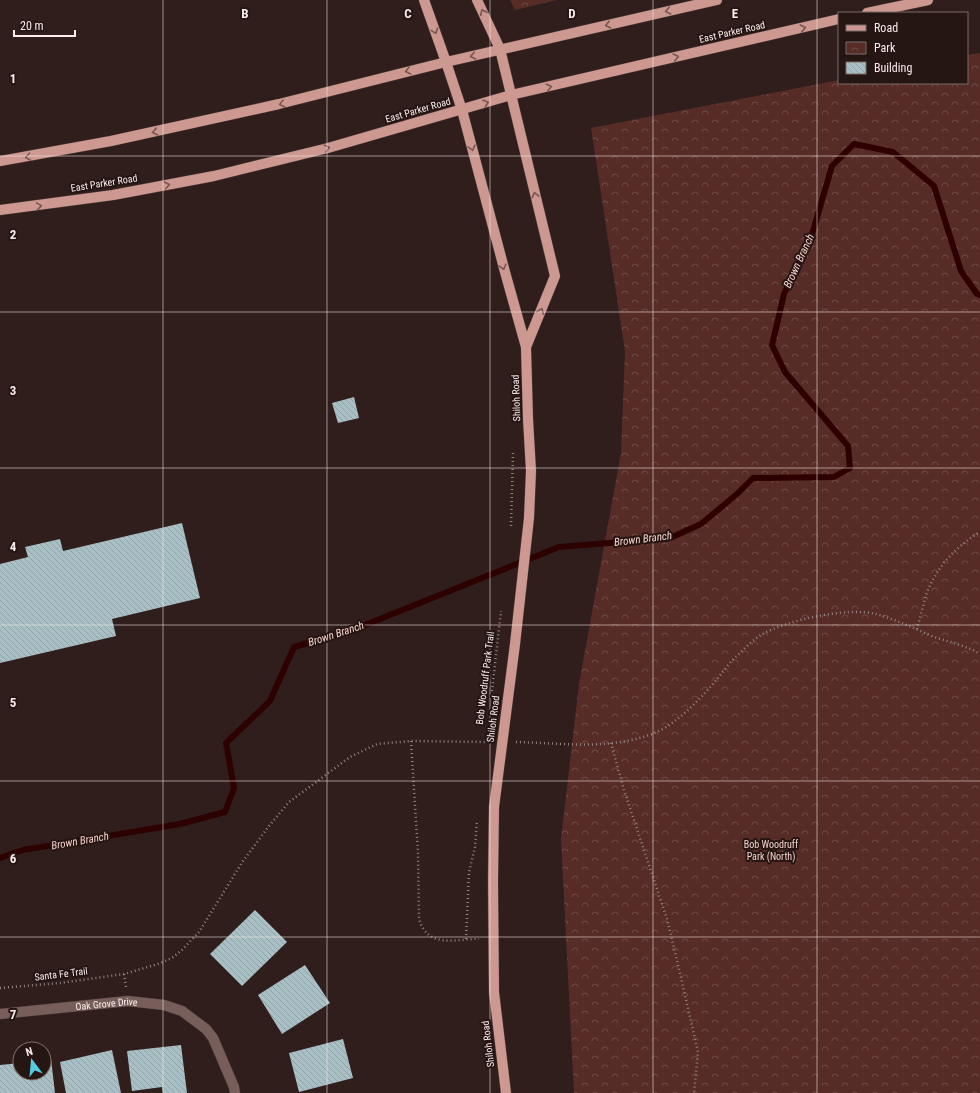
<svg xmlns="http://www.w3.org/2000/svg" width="980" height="1093" viewBox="0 0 980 1093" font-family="'Roboto Condensed',sans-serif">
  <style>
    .park { fill: url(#park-crowns) }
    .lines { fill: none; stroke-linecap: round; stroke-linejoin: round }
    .stream { stroke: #2e0101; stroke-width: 6 }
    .building { fill: url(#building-back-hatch) }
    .minor-casing { stroke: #4c3b39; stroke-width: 11 }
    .major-casing { stroke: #4c3b39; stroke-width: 11 }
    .path { stroke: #928381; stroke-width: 2.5; stroke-dasharray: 1 3; stroke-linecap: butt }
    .minor { stroke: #775e5a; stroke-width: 10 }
    .major { stroke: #cc9890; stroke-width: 10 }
    .major-bridge-casing { stroke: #4c3b39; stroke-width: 11; stroke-linecap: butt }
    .path-bridge { stroke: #928381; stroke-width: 2.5; stroke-dasharray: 1 3; stroke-linecap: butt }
    .major-bridge { stroke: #cc9890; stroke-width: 10 }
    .oneway { stroke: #785652 }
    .grid { fill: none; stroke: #f9ecea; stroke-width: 1; stroke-opacity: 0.55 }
    .labels { text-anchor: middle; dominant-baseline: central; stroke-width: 4; stroke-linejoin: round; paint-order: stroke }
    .street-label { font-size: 10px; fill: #f9ecea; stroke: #251513 }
    .park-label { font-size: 10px; fill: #f5d1cb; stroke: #251513 }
    .water-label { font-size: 11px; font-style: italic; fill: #f7d2cc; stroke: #251513 }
    .grid-label { font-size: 13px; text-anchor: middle; font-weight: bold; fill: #f9ecea; stroke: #251513; stroke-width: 4; stroke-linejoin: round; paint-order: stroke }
  </style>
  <defs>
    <pattern id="park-crowns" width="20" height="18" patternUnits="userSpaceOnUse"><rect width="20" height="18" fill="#572c26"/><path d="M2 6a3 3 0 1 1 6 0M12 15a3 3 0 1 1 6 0" fill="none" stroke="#704b46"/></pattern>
    <pattern id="building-back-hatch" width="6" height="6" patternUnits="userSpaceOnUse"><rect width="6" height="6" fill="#a8c0c5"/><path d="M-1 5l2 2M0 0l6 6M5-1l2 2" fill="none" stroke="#91a2a5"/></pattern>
  </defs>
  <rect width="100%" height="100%" fill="#301e1c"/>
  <g class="park">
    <polygon points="510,0 557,0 515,10"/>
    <polygon points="980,53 980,1093 574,1093 561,839 579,684 621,453 625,351 591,128 839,80 839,83 967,83 967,55"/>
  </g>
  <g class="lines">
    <polyline class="stream" points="0,858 23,850 180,824 225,812 234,788 226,743 270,701 294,647 350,631 559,547 670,538 701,524 737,494 753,478 834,477 850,468 848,446 785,372 772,345 784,294 811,238 832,166 854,144 893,152 934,186 961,271 977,294 980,295"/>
  </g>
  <g class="building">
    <polygon points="354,397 359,418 338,423 332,403"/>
    <polygon points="182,523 200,598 112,619 116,636 0,663 0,564 28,557 25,547 60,539 63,551"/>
    <polygon points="255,910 287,942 242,986 210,954"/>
    <polygon points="305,965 330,1003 282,1034 258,995"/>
    <polygon points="343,1039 353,1078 299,1092 289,1053"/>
    <polygon points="181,1045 187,1093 163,1093 162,1087 132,1091 127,1051"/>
    <polygon points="112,1050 121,1093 66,1093 60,1062"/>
    <polygon points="51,1059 55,1093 0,1093 0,1065 20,1063 20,1073 44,1073 44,1060"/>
  </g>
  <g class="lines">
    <g class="minor-casing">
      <g id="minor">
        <path id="s1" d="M0,1014L128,1001L164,1005L182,1011L206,1029L213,1038L234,1087L235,1093"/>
      </g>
    </g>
    <g class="major-casing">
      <g id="major">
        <polyline points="424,0 446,62 462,110 505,272 526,347 528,419"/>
        <polyline points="477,0 500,49 555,276 526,347"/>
        <polyline points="867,13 928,0"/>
        <polyline points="0,161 111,141 279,104 446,62 717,0"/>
        <polyline points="0,210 113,195 214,176 328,148 511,95 839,19"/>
        <polyline points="494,807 493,882 494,992 506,1093"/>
      </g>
    </g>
    <g class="path">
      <path d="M917,629C920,618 923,606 926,595C935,569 956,546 980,532"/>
      <path d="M411,741L418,853L419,919C428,949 455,939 479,939"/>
      <path d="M516,742C563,743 612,751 657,732C679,722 703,696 718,678C725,670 730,661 738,655C745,648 753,640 761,635C787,620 846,607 876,614C895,619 913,628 932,636C948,642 965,645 980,654"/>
      <polyline points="611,743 624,790 667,919 679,969 698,1052 694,1093"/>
      <polyline points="466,939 469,872 475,847 477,820"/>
      <polyline points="124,974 126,987"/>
      <polyline points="0,988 60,983 124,974 158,964 172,958 182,950 199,932 243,861 269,826 289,802 350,757 377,744 411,741 487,742"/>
    </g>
    <use href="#minor" class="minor"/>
    <use href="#major" class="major"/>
    <g class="major-bridge-casing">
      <polyline id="major-bridge" points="494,807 515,644 529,518 531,471 528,419"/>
    </g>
    <g class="path-bridge">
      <polyline points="511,526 513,453"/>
      <polyline points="492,691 501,611"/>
    </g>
    <use href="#major-bridge" class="major-bridge"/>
  </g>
  <defs><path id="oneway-chevron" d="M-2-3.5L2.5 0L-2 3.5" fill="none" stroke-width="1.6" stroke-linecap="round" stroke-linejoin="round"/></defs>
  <g class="oneway">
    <use href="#oneway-chevron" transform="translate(668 11) rotate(167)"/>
    <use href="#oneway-chevron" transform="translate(483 12) rotate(-115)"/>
    <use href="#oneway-chevron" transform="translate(608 25) rotate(167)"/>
    <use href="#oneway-chevron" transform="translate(803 28) rotate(-13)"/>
    <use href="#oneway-chevron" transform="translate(435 31) rotate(70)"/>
    <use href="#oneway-chevron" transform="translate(473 56) rotate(167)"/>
    <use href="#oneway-chevron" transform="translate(676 57) rotate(-13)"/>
    <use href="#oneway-chevron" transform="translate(408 71) rotate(166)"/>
    <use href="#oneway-chevron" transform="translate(549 87) rotate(-13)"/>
    <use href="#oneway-chevron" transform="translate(486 103) rotate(-17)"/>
    <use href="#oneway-chevron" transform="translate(282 104) rotate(166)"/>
    <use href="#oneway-chevron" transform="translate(155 132) rotate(168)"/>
    <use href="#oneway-chevron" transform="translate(327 148) rotate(-15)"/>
    <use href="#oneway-chevron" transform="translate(472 148) rotate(75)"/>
    <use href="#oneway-chevron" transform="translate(28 157) rotate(170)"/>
    <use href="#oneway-chevron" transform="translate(167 185) rotate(-11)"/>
    <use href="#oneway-chevron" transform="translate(535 195) rotate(-103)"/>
    <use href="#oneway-chevron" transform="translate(39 206) rotate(-9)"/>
    <use href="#oneway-chevron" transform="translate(503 267) rotate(75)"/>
    <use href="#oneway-chevron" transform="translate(541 311) rotate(-68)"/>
  </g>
  <path class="grid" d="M163,0V1093M327,0V1093M490,0V1093M653,0V1093M817,0V1093M0,156H980M0,312H980M0,468H980M0,625H980M0,781H980M0,937H980"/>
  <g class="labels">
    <g class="street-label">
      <text transform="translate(732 32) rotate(-13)">East Parker Road</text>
      <text transform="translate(418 110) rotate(-16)">East Parker Road</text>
      <text transform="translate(104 183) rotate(-9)">East Parker Road</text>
      <text transform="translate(516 398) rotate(-92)">Shiloh Road</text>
      <text transform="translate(485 678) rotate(-83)">Bob Woodruff Park Trail</text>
      <text transform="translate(493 719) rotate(-83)">Shiloh Road</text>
      <text transform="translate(61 974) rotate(-7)">Santa Fe Trail</text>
      <text stroke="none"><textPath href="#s1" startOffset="107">Oak Grove Drive</textPath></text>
      <text transform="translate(488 1044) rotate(-97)">Shiloh Road</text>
    </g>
    <g class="park-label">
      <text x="771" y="844">Bob Woodruff<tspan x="771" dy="12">Park (North)</tspan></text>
    </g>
    <g class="water-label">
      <text transform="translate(799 261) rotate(-65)">Brown Branch</text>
      <text transform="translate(643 539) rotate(-7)">Brown Branch</text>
      <text transform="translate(336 634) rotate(-18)">Brown Branch</text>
      <text transform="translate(80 841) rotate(-10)">Brown Branch</text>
    </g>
  </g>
  <g class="grid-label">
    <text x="245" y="18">B</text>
    <text x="408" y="18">C</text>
    <text x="572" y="18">D</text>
    <text x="735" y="18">E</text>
    <text x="13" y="83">1</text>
    <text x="13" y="239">2</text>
    <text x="13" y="395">3</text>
    <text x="13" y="551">4</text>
    <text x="13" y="707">5</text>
    <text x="13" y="863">6</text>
    <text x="13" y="1019">7</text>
  </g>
  <rect x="838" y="12" width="130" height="72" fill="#251513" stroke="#7a6b69"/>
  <rect x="846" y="25" width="20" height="6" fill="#cc9890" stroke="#7a6b69"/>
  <text x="874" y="32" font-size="12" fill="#f9ecea">Road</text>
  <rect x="846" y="42" width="20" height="12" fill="url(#park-crowns)" stroke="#7a6b69"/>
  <text x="874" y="52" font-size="12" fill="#f9ecea">Park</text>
  <rect x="846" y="62" width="20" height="12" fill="url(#building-back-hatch)" stroke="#7a6b69"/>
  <text x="874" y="72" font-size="12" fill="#f9ecea">Building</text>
  <g transform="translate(32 1061) rotate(344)"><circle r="19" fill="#251513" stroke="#7a6b69"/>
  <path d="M0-3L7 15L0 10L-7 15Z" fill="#55cadf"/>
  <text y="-6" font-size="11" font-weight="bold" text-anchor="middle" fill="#f9ecea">N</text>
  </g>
  <path d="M14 30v6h61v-6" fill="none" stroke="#f9ecea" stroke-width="2"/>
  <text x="20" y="30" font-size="12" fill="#f9ecea" stroke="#251513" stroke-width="3" paint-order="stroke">20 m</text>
</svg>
